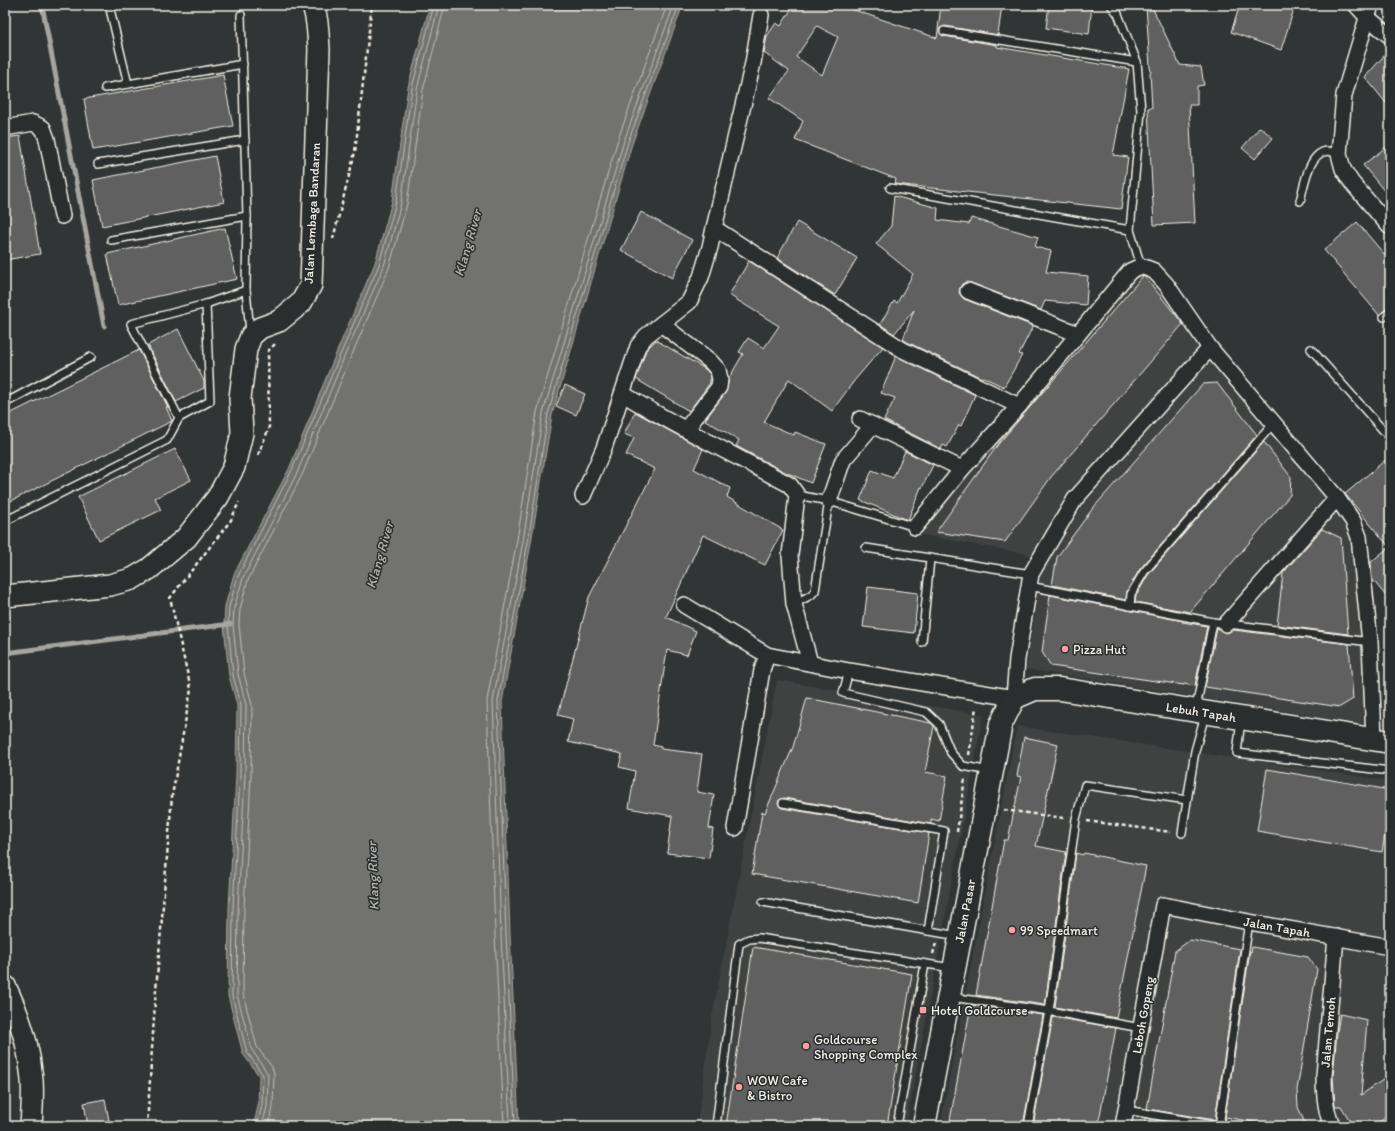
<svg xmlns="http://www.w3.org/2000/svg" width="1395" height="1131" viewBox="0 0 1395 1131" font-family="Itim,sans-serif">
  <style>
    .built { fill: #404242 }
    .water { fill: #727370; stroke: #a6a5a0 }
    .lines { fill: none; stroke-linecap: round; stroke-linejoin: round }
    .shore { stroke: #c0bfb8; stroke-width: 1 }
    .stream { stroke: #a6a5a0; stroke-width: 5 }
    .building { fill: #5f605f; stroke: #f4f1e8; fill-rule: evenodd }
    .lane-casing { stroke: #f4f1e8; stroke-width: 10 }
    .street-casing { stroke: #f4f1e8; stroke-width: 18 }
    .secondary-casing { stroke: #f4f1e8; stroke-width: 24 }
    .highway-casing { stroke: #f4f1e8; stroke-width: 25 }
    .path { stroke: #f4f1e8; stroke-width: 2.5; stroke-dasharray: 4 3; stroke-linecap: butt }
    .lane { stroke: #2a2d2e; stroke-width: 7 }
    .street { stroke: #2a2d2e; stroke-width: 15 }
    .secondary { stroke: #2a2d2e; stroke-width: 21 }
    .highway { stroke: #2a2d2e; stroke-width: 22 }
    .poi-dot { fill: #ff9aa2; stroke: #2a2d2e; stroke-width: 1.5 }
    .labels { text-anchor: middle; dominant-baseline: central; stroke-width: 3; stroke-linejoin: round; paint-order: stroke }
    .street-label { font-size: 13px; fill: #f4f1e8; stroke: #2a2d2e }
    .poi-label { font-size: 13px; fill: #f4f1e8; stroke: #2a2d2e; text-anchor: start }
    .water-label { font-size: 14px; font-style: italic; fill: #b3b2ac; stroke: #2a2d2e }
  </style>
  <rect width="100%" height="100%" fill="#323535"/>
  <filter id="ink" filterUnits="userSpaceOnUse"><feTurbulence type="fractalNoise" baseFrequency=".025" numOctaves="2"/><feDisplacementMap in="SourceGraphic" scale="8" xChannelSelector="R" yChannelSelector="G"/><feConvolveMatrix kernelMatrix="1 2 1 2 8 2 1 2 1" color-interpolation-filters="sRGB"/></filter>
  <g filter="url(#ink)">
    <g class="built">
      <polygon points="1141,272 1150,276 1162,288 1338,510 1348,527 1353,538 1365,647 1366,725 1026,669 1041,574 1048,558 918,534 1134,275"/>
      <polygon points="777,680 983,715 906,1126 697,1126 712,1017"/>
      <polygon points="1017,726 1390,781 1390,1126 940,1126"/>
    </g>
    <polygon class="water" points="430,5 683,5 632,144 552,415 531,543 502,702 510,934 519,1126 252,1126 254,1124 258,1106 259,1076 243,1054 228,996 229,908 236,775 237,705 229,676 224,625 225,606 234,574 289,469 337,351 375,263 392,201 408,87"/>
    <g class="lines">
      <g class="shore">
        <polyline points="257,1126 262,1106 263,1075 247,1052 232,996 233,908 240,775 241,705 233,675 228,625 229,607 238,576 292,470 341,353 379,265 396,202 412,88 434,5"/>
        <polyline points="262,1126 267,1107 268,1074 252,1050 237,995 238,908 245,775 246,705 238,674 233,625 234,608 243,578 297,473 345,355 384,266 401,203 417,89 439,5"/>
        <polyline points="269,1126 273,1107 274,1073 272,1067 257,1047 243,994 244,908 251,776 252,705 244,673 239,625 240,609 248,580 302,475 351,357 389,268 407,204 423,90 445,5"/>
        <polyline points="504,1126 495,934 487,700 517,540 537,412 618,139 667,5"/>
        <polyline points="510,1126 501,934 493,701 523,541 543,413 624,141 674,5"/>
        <polyline points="515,1126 506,934 498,701 528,542 548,414 628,142 679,5"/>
      </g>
      <g class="stream">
        <polyline points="42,5 104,326"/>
        <polyline points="5,653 230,624"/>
      </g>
    </g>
    <g class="building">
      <path d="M794,5H839L937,38L941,5H1002L998,35L945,26L940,28V33L943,36L997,45V47L1129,69L1113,155L1128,157L1121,209L895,184L896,179L795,140L803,121L769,98L789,71L764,53L767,36L776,23L781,26ZM817,26L838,37L822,75L796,57Z"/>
      <polygon points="1049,5 1092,5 1089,34 1046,28"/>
      <polygon points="1146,5 1151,5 1180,65 1201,67 1204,85 1197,86 1197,105 1189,105 1195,223 1154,225 1148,108 1152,108 1150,72 1151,72 1150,67"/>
      <polygon points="1240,5 1284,5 1294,9 1281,50 1231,32"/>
      <polygon points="1390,49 1390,108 1365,77"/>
      <polygon points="223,75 233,126 93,150 84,99"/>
      <polygon points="1260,127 1273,138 1255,159 1242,148"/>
      <polygon points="20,136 40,254 5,260 5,138"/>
      <polygon points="1390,144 1390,198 1363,165"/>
      <polygon points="215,156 224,202 102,226 93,180"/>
      <polygon points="894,196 938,208 937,220 969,224 971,218 1038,237 1035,247 1051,251 1046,272 1088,276 1086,305 1045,301 1041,310 971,283 966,282 962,284 960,288 959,292 961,296 964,299 1033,326 1019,354 1022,355 1004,387 983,377 982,378 907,342 903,339 914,310 894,334 880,324 894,301 897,303 913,274 876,244 891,226"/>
      <polygon points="641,212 692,240 672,278 621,250"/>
      <polygon points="797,222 857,258 835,295 777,258"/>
      <polygon points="1357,222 1390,261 1390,307 1387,308 1379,315 1324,250"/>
      <polygon points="225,228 237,279 118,305 107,254"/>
      <polygon points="749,261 883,347 854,381 832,411 789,379 764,422 794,435 795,432 826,444 811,483 785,472 736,446 739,440 705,420 726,392 729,378 743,354 739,352 748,338 764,348 779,326 729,295"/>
      <polygon points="1143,276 1145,277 1183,324 1051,477 1005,542 936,532 999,443"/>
      <polygon points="178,329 204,381 204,388 176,402 148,345"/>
      <polygon points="656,340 705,369 710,374 710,383 689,411 636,379 646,350"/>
      <polygon points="139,350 168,407 166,407 172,421 5,504 5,416"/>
      <polygon points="896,356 975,395 961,426 959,425 947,447 943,445 941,449 884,420 895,398 881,393"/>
      <polygon points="1217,383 1257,435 1140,569 1127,591 1126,600 1052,585 1057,557 1093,508 1203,384"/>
      <polygon points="565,385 585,394 576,415 556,406"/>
      <polygon points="635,412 703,449 694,469 730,488 727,497 783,530 765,565 703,535 666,617 696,631 687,655 667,650 653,745 661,747 661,749 702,754 697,792 714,795 709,828 713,829 709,858 667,853 672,816 629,808 635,771 619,767 622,754 568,742 573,719 558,715 589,597 655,469 626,455 634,438 624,434"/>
      <polygon points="1264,442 1291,477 1290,495 1190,612 1135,602 1136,596 1148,575"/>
      <polygon points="175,449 191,480 155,498 161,510 99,540 78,497"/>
      <polygon points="905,451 933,465 922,488 921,487 908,520 860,500 872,470 893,478"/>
      <polygon points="1390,456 1390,601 1372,579 1371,562 1389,547 1345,494"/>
      <polygon points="1322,529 1341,538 1348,634 1277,625 1283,573"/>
      <polygon points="868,587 918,593 914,633 863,627"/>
      <polygon points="1050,595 1183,621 1182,622 1207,626 1195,686 1184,684 1184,685 1051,666 1042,652"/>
      <polygon points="1217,628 1225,633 1229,632 1233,630 1349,644 1353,699 1340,707 1205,687"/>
      <polygon points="807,698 931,723 934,726 925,772 947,776 939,821 931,819 931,824 784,798 779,800 778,803 780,807 782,808 929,833 918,903 752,874 762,812 765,813 793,747"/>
      <polygon points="1024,737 1058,744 1036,846 1066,852 1045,1005 976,995 1004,840 1008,840 1021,777 1017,776"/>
      <polygon points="1267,769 1390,790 1390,804 1382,852 1257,831"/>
      <polygon points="1076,853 1083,855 1084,853 1146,866 1116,1018 1055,1007"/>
      <polygon points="1190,940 1240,949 1215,1120 1147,1109 1175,951"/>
      <polygon points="753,947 912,974 887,1126 726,1126"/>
      <polygon points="1252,947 1308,957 1317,969 1297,1090 1298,1107 1306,1126 1277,1126 1225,1117 1250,951 1251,952"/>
      <polygon points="971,1005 1043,1015 1023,1126 949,1126"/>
      <polygon points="1340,1014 1367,1020 1361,1095 1390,1075 1390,1114 1374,1126 1353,1126 1341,1106 1335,1106 1333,1076 1337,1032"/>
      <polygon points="1053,1017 1116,1028 1098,1126 1033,1126"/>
      <polygon points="105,1099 110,1126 88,1126 84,1103"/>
      <polygon points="1145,1118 1189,1126 1144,1126"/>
    </g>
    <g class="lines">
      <g class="lane-casing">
        <g id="lane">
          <polyline points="109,5 128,84"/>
          <polyline points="1111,5 1118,14 1137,62 1141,111 1130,230 1141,266"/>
          <polyline points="241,15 247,216 246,290 250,332"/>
          <polyline points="944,31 1137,62"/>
          <polyline points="105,88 243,64"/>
          <polyline points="98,164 245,140"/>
          <polyline points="890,188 1130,230"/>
          <path d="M1300,201C1304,187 1308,153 1327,151C1330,151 1336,153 1339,154"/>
          <polyline points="111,240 247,216"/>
          <polyline points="1384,317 1390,312"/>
          <polyline points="1311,349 1390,438"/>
          <polyline points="5,403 91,357"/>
          <polyline points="179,418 131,324 206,304 246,290"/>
          <polyline points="797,495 829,501 915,527"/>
          <polyline points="5,521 167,440 179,418 210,401 206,304"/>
          <polyline points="866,548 1031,574"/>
          <polyline points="1029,586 1213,622 1370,642"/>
          <polyline points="794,604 811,595 815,591 829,501"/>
          <polyline points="1130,606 1131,594 1144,572 1273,424"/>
          <polyline points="922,642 930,559"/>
          <polyline points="849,671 843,693 926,712 939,724 951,753 963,766 990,771"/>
          <polyline points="1196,708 1213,622"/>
          <polyline points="1241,720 1237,753 1390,771"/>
          <polyline points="783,803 944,831 928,931"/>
          <polyline points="1182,833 1195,751 1205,715"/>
          <polyline points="763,902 958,936"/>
          <polyline points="951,997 1049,1011 1141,1028"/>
          <polyline points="1126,1110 1218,1126"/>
          <polyline points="716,1126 739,944 749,939 759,938 952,968"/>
          <polyline points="897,1126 925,964"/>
          <polyline points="1028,1126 1049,1011 1076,819 1085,785 1187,800"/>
          <polyline points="1219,1126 1249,922"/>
        </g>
      </g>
      <g class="street-casing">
        <g id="street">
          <polyline points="1356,5 1368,18 1390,36"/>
          <polyline points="1371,5 1344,95 1339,154 1343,169 1352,183 1390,227"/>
          <polyline points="761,15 753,63 714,228 903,350 1019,406"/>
          <polyline points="5,128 33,123 43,128 47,139 62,216"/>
          <polyline points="968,291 1078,334"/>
          <polyline points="661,324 710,361 718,370 720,379 719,387 686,429"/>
          <path d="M623,394C677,427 734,455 790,485L797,495L790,555L794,604L810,663"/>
          <polyline points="860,419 962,469"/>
          <polyline points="583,496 604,448 638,346 646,336 689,302 701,277 710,247 714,228"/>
          <polyline points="829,501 843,460 873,425"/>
          <polyline points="915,527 962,469 1019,406 1130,271 1141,266 1154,271 1166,284 1210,348 1337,498 1353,521 1359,537 1370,642 1374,739"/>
          <polyline points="684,605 767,655 849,671 1014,698 1017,659 1031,574 1075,499 1210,348"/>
          <polyline points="1226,624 1337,498"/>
          <polyline points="735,828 762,670 767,655"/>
          <polyline points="1123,1126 1163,905 1249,922 1390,947"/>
          <path d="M1332,1126C1325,1110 1324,1093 1324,1076L1336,937"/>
        </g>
      </g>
      <g class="secondary-casing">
        <g id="secondary">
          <path d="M5,596L110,585L132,579L149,569L186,538L218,497L234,467L242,433L240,398L246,349L251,336L260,328L279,321L301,303L311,285L319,49C318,37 318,15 312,5"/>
          <path d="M5,986C18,1013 28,1041 31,1071C34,1089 32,1108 31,1126"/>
        </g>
      </g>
      <g class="highway-casing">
        <polyline id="highway" points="924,1126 1001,724 1014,698 1035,689 1060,689 1390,742"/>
      </g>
      <g class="path">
        <polyline points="333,239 355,152 372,5"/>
        <polyline points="258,455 269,428 268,351 276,343"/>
        <polyline points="969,755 976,707"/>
        <polyline points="1004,810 1064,818"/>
        <polyline points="1087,821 1171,832"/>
        <polyline points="957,832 965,778"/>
        <polyline points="933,954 936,943"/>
        <polyline points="147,1126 155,1002 172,796 191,689 170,598 231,520 239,502"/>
      </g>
      <use href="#lane" class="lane"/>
      <use href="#street" class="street"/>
      <use href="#secondary" class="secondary"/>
      <use href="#highway" class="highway"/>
    </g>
  </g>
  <g class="poi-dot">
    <circle cx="1065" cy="649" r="4"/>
    <circle cx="1012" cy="930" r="4"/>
    <rect x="919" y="1006" width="8" height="8" rx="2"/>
    <circle cx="806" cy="1046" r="4"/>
    <circle cx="739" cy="1087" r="4"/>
  </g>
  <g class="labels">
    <g class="street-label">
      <text transform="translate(312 213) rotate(-87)">Jalan Lembaga Bandaran</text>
      <text transform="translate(1201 712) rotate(9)">Lebuh Tapah</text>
      <text transform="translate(965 911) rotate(-79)">Jalan Pasar</text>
      <text transform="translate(1277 927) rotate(10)">Jalan Tapah</text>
      <text transform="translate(1143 1015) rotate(-80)">Leboh Gopeng</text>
      <text transform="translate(1328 1032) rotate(-85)">Jalan Temoh</text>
    </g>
    <g class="poi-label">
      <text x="1073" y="649">Pizza Hut</text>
      <text x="1020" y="930">99 Speedmart</text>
      <text x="931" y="1010">Hotel Goldcourse</text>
      <text x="814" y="1039">Goldcourse<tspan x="814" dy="15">Shopping Complex</tspan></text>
      <text x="747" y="1080">WOW Cafe<tspan x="747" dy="15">&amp; Bistro</tspan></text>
    </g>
    <g class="water-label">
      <text transform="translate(468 243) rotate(-74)">Klang River</text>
      <text transform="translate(380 555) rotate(-74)">Klang River</text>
      <text transform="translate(373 876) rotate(-92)">Klang River</text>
    </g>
  </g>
  <rect width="1395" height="1131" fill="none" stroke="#2a2d2e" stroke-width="20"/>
  <rect x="10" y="10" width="1375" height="1111" fill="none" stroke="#f4f1e8" stroke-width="1.5" filter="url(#ink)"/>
</svg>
